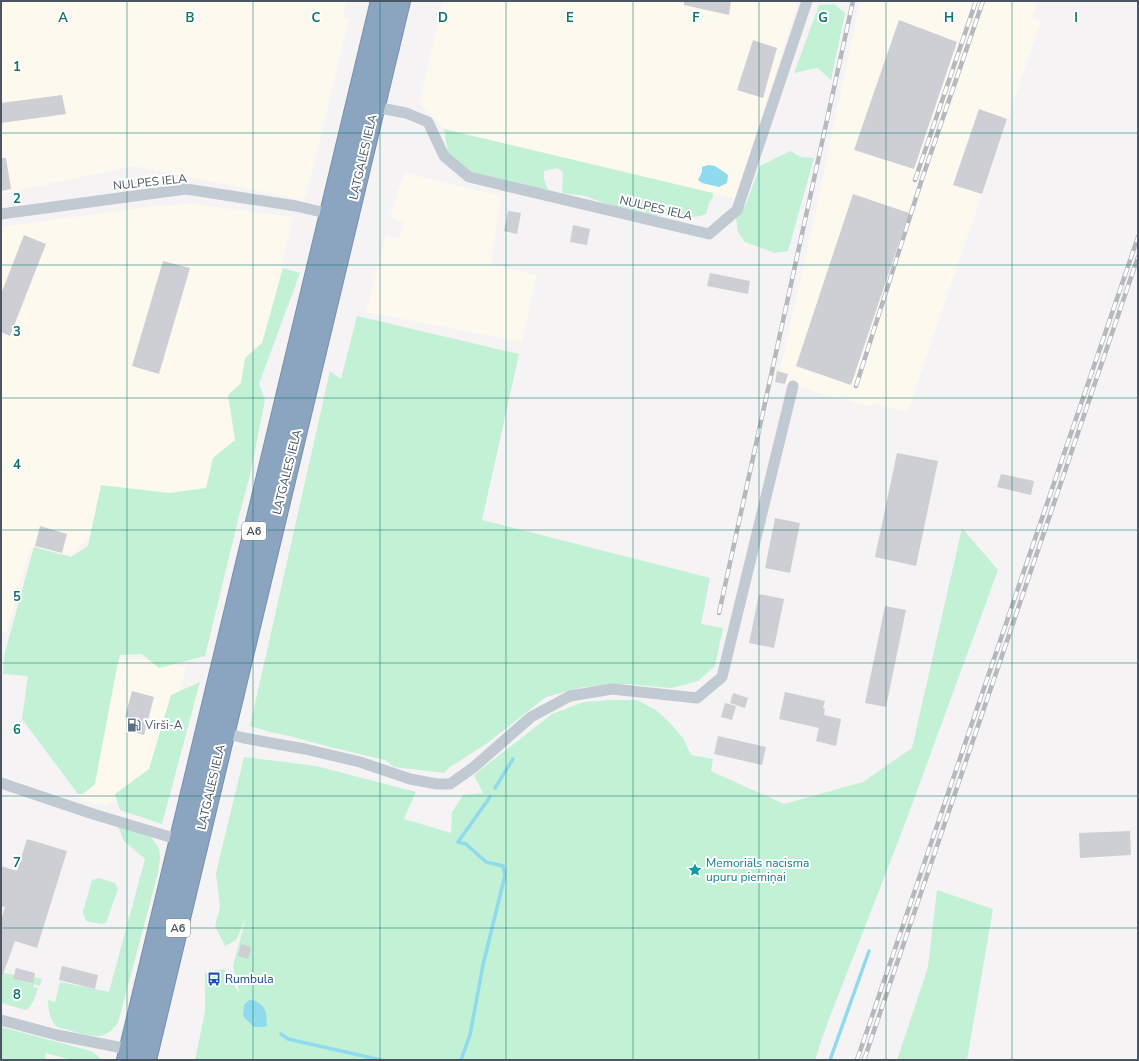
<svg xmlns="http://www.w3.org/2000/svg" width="1139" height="1061" viewBox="0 0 1139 1061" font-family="'Nunito Sans',sans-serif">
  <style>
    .commercial { fill: #fdf9ef }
    .green { fill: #c3f1d5 }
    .water { fill: #90daee }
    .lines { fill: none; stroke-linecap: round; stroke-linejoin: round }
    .stream { stroke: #90daee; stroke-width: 3.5 }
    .building { fill: #cdcfd5 }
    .highway-casing { stroke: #7690ad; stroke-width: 22 }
    .street { stroke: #c1cad2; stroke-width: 11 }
    .highway { stroke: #8ba5c1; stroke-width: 20 }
    .rail-casing { stroke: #b5b8bd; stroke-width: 4.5 }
    .rail { stroke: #fff; stroke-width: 3; stroke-dasharray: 9; stroke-linecap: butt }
    .grid { fill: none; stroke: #0f766e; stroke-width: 1; stroke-opacity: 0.55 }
    .labels { text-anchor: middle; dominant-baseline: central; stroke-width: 4; stroke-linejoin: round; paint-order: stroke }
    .shield { fill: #fff; stroke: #808990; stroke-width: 1 }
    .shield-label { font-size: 11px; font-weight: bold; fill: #4a5661 }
    .street-label { font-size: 12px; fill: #4a5661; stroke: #fff }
    .service-label { font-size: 12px; fill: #4e5e75; stroke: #fff; text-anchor: start }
    .culture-label { font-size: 12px; fill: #0d838f; stroke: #fff; text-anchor: start }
    .transit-label { font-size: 12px; fill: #164399; stroke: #fff; text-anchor: start }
    .grid-label { font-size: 13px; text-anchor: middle; font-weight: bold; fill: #0f766e; stroke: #fff; stroke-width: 4; stroke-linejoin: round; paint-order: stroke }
  </style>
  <rect width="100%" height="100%" fill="#f5f3f3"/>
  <g class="commercial">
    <polygon points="1,1 346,1 343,17 349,19 307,194 303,200 133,166 1,194"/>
    <polygon points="443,1 796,1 798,2 736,199 444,129 419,103"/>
    <polygon points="860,1 1038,1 1032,17 1041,21 908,411 875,404 867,406 798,387 775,382 777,371 780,371 817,205"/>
    <polygon points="404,173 501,196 491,265 537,275 522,342 366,312 386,236 399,238 404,223 390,217"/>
    <polygon points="192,204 293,217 230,491 130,493 71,555 33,547 29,552 6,633 1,631 1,227 154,206"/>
    <polygon points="114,659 143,659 186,668 155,781 105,806 79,800"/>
  </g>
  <g class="green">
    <polygon points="834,4 845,13 831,80 818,68 811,69 794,73 819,5"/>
    <polygon points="444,129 713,193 713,197 709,203 706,214 700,216 687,218 667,213 653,217 606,204 586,196 562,193 563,172 557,168 544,171 544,179 548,189 540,191 468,172 448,153"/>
    <polygon points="790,151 801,157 814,158 788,251 775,253 745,242 738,232 736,218 746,204 760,166"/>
    <polygon points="283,268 300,273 259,384 265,400 250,475 239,516 205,656 159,668 142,654 120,655 117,667 95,784 83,794 78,794 22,719 28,676 3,674 4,656 34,547 71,557 88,546 101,485 169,493 206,488 213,458 235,440 228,395 241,383 245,358 262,343"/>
    <polygon points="357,316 519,354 482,520 710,578 701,624 723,628 715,666 698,681 671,688 627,684 584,687 546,697 486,744 450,767 444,773 394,767 385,760 330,747 289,736 270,732 250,726 330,371 341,379"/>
    <polygon points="962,528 998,570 903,829 826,1027 815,1060 195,1060 205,1012 205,973 224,969 239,993 233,966 246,918 236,940 225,946 215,926 220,907 216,873 244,757 316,766 416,792 404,819 451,833 452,812 463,795 483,793 474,775 552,714 584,702 612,700 637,700 656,710 671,724 683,738 691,755 713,759 711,771 784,804 863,782 912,748"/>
    <polygon points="200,682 162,824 120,810 115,794 149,769 171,695"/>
    <path d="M118,826L151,837L159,848L160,858L158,873L118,1023C114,1027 111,1032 106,1034C95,1040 70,1030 57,1027C50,1020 48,1010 48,1000L55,1002L60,982L109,992L145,859L124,841Z"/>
    <polygon points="99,878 115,883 118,889 106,923 101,924 86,921 83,912 92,880"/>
    <polygon points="937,890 993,909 967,1060 897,1060 928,967"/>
    <path d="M1,972L14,975V979L33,983L34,977L42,979L40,986L34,984L33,987L38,988C35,996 33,1006 26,1010L1,1003Z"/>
    <polygon points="1,1027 91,1051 99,1057 101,1060 71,1060 46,1053 45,1060 1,1060"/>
  </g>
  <g class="water">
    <polygon points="708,165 715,166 727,174 728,176 727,183 719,187 702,183 698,180 702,172 702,167"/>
    <path d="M249,1000C257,1000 264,1005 266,1013C267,1017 266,1022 267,1026L263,1027H254L243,1016L244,1005Z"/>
  </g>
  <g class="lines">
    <g class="stream">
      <polyline points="495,788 513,759"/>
      <polyline points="281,1034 288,1039 381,1060"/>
      <polyline points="461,1060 470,1035 483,965 505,875 503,866 486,862 466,844 458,842 490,797"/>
      <polyline points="830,1060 869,951"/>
    </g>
  </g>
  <g class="building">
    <polygon points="684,1 731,1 729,15 684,5"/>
    <polygon points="899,20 957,42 914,169 854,150"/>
    <polygon points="753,40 777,48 763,98 737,90"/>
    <polygon points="62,95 66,114 1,123 1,103"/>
    <polygon points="979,109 1007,119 982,194 953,185"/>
    <polygon points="1,158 6,158 11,189 1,191"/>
    <polygon points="853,194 909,213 851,385 796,366"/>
    <polygon points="508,211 521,213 517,234 504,231"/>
    <polygon points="573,225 590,229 587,245 570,242"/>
    <polygon points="24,235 46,244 10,336 1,332 1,294"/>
    <polygon points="163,261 190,268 159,374 132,366"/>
    <polygon points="710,273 750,281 748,294 707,286"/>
    <polygon points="777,371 788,374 785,384 775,382"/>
    <polygon points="897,453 938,461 916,566 875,557"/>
    <polygon points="1001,474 1034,481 1031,495 997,487"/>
    <polygon points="775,518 800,523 790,573 765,568"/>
    <polygon points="40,526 67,534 62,553 35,546"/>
    <polygon points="759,594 784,599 774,648 749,643"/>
    <polygon points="885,606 906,610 886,707 865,703"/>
    <polygon points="132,691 154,697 144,735 131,731 134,719 125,717"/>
    <polygon points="785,692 825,701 823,708 825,709 824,715 841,719 836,746 816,741 819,728 779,719"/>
    <polygon points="733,693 748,698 745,708 730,703"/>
    <polygon points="725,703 736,706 732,720 721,717"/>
    <polygon points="718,736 766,747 762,765 714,754"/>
    <polygon points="1130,831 1131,855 1080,858 1079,833"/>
    <polygon points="27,839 67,851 37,948 15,941 2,977 1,977 1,920 5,907 1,906 1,866 17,871"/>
    <polygon points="241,944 251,947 248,959 238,956"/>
    <polygon points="62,966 98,975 95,989 59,980"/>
    <polygon points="16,968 35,973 33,983 13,979"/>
  </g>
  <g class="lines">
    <g class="highway-casing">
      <g id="highway">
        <polyline points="127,1060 381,1"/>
        <polyline points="146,1060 400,1"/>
      </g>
    </g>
    <g class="street">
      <polyline points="375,107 406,113 428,122 444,156 469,177 709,234 737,210 807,1"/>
      <polyline points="1,214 186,189 296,206 334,215"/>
      <polyline points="221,732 244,738 305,749 360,762 410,779 437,784 450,784 474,767 531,717 570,696 612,689 697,698 722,677 793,386"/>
      <polyline points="1,783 93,814 180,840"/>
      <polyline points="1,1020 57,1035 133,1050"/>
    </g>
    <use href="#highway" class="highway"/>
    <g class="rail-casing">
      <g id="rail">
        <polyline points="915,180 976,1"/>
        <polyline points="856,386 922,179 983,1"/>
        <polyline points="719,613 853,1"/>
        <polyline points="857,1060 1138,237"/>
        <polyline points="864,1060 1138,257"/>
      </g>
    </g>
    <use href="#rail" class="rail"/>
  </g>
  <path class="grid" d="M127,1V1060M253,1V1060M380,1V1060M506,1V1060M633,1V1060M759,1V1060M886,1V1060M1012,1V1060M1,133H1138M1,265H1138M1,398H1138M1,530H1138M1,663H1138M1,796H1138M1,928H1138"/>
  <defs>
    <g id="fuel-bare" transform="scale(1.08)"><path d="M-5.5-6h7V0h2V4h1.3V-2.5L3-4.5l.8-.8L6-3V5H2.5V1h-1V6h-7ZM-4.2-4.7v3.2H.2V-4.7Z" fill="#5c6f8a" stroke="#fff" stroke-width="2.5" paint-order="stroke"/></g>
    <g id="sight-bare" transform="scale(1.08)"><path d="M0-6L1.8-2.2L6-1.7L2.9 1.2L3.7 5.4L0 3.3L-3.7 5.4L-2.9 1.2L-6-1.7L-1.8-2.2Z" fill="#0f9aa8" stroke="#fff" stroke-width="2.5" paint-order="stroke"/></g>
    <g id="bus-bare" transform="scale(1.08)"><path d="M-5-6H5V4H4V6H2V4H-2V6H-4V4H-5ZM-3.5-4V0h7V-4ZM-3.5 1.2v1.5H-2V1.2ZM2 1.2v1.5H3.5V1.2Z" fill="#1a4fb4" stroke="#fff" stroke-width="2.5" paint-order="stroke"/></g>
  </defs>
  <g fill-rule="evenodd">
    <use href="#fuel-bare" x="134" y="725"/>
    <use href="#sight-bare" x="695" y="870"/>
    <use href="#bus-bare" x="214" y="979"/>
  </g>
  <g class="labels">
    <g class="shield">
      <rect x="242" y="522" width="24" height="18" rx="3"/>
      <rect x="166" y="919" width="24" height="18" rx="3"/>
    </g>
    <g class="shield-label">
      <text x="254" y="531">A6</text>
      <text x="178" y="928">A6</text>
    </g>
    <g class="street-label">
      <text transform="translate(363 157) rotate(-77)">LATGALES IELA</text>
      <text transform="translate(150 182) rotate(-6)">NULPES IELA</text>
      <text transform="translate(656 208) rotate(13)">NULPES IELA</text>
      <text transform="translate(287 472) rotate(-76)">LATGALES IELA</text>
      <text transform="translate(211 787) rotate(-77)">LATGALES IELA</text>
    </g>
    <g class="service-label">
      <text x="145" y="725">Virši-A</text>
    </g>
    <g class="culture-label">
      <text x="706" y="863">Memoriāls nacisma<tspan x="706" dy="14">upuru piemiņai</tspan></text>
    </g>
    <g class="transit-label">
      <text x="225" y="979">Rumbula</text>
    </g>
  </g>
  <g class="grid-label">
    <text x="63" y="22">A</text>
    <text x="190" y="22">B</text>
    <text x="316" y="22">C</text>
    <text x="443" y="22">D</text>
    <text x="570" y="22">E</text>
    <text x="696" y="22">F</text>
    <text x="823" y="22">G</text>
    <text x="949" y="22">H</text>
    <text x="1076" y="22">I</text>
    <text x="17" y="71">1</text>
    <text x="17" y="203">2</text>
    <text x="17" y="336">3</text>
    <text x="17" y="469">4</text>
    <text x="17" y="601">5</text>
    <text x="17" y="734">6</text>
    <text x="17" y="867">7</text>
    <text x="17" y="999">8</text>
  </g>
  <rect width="1139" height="1061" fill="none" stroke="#4a5661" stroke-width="4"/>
</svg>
